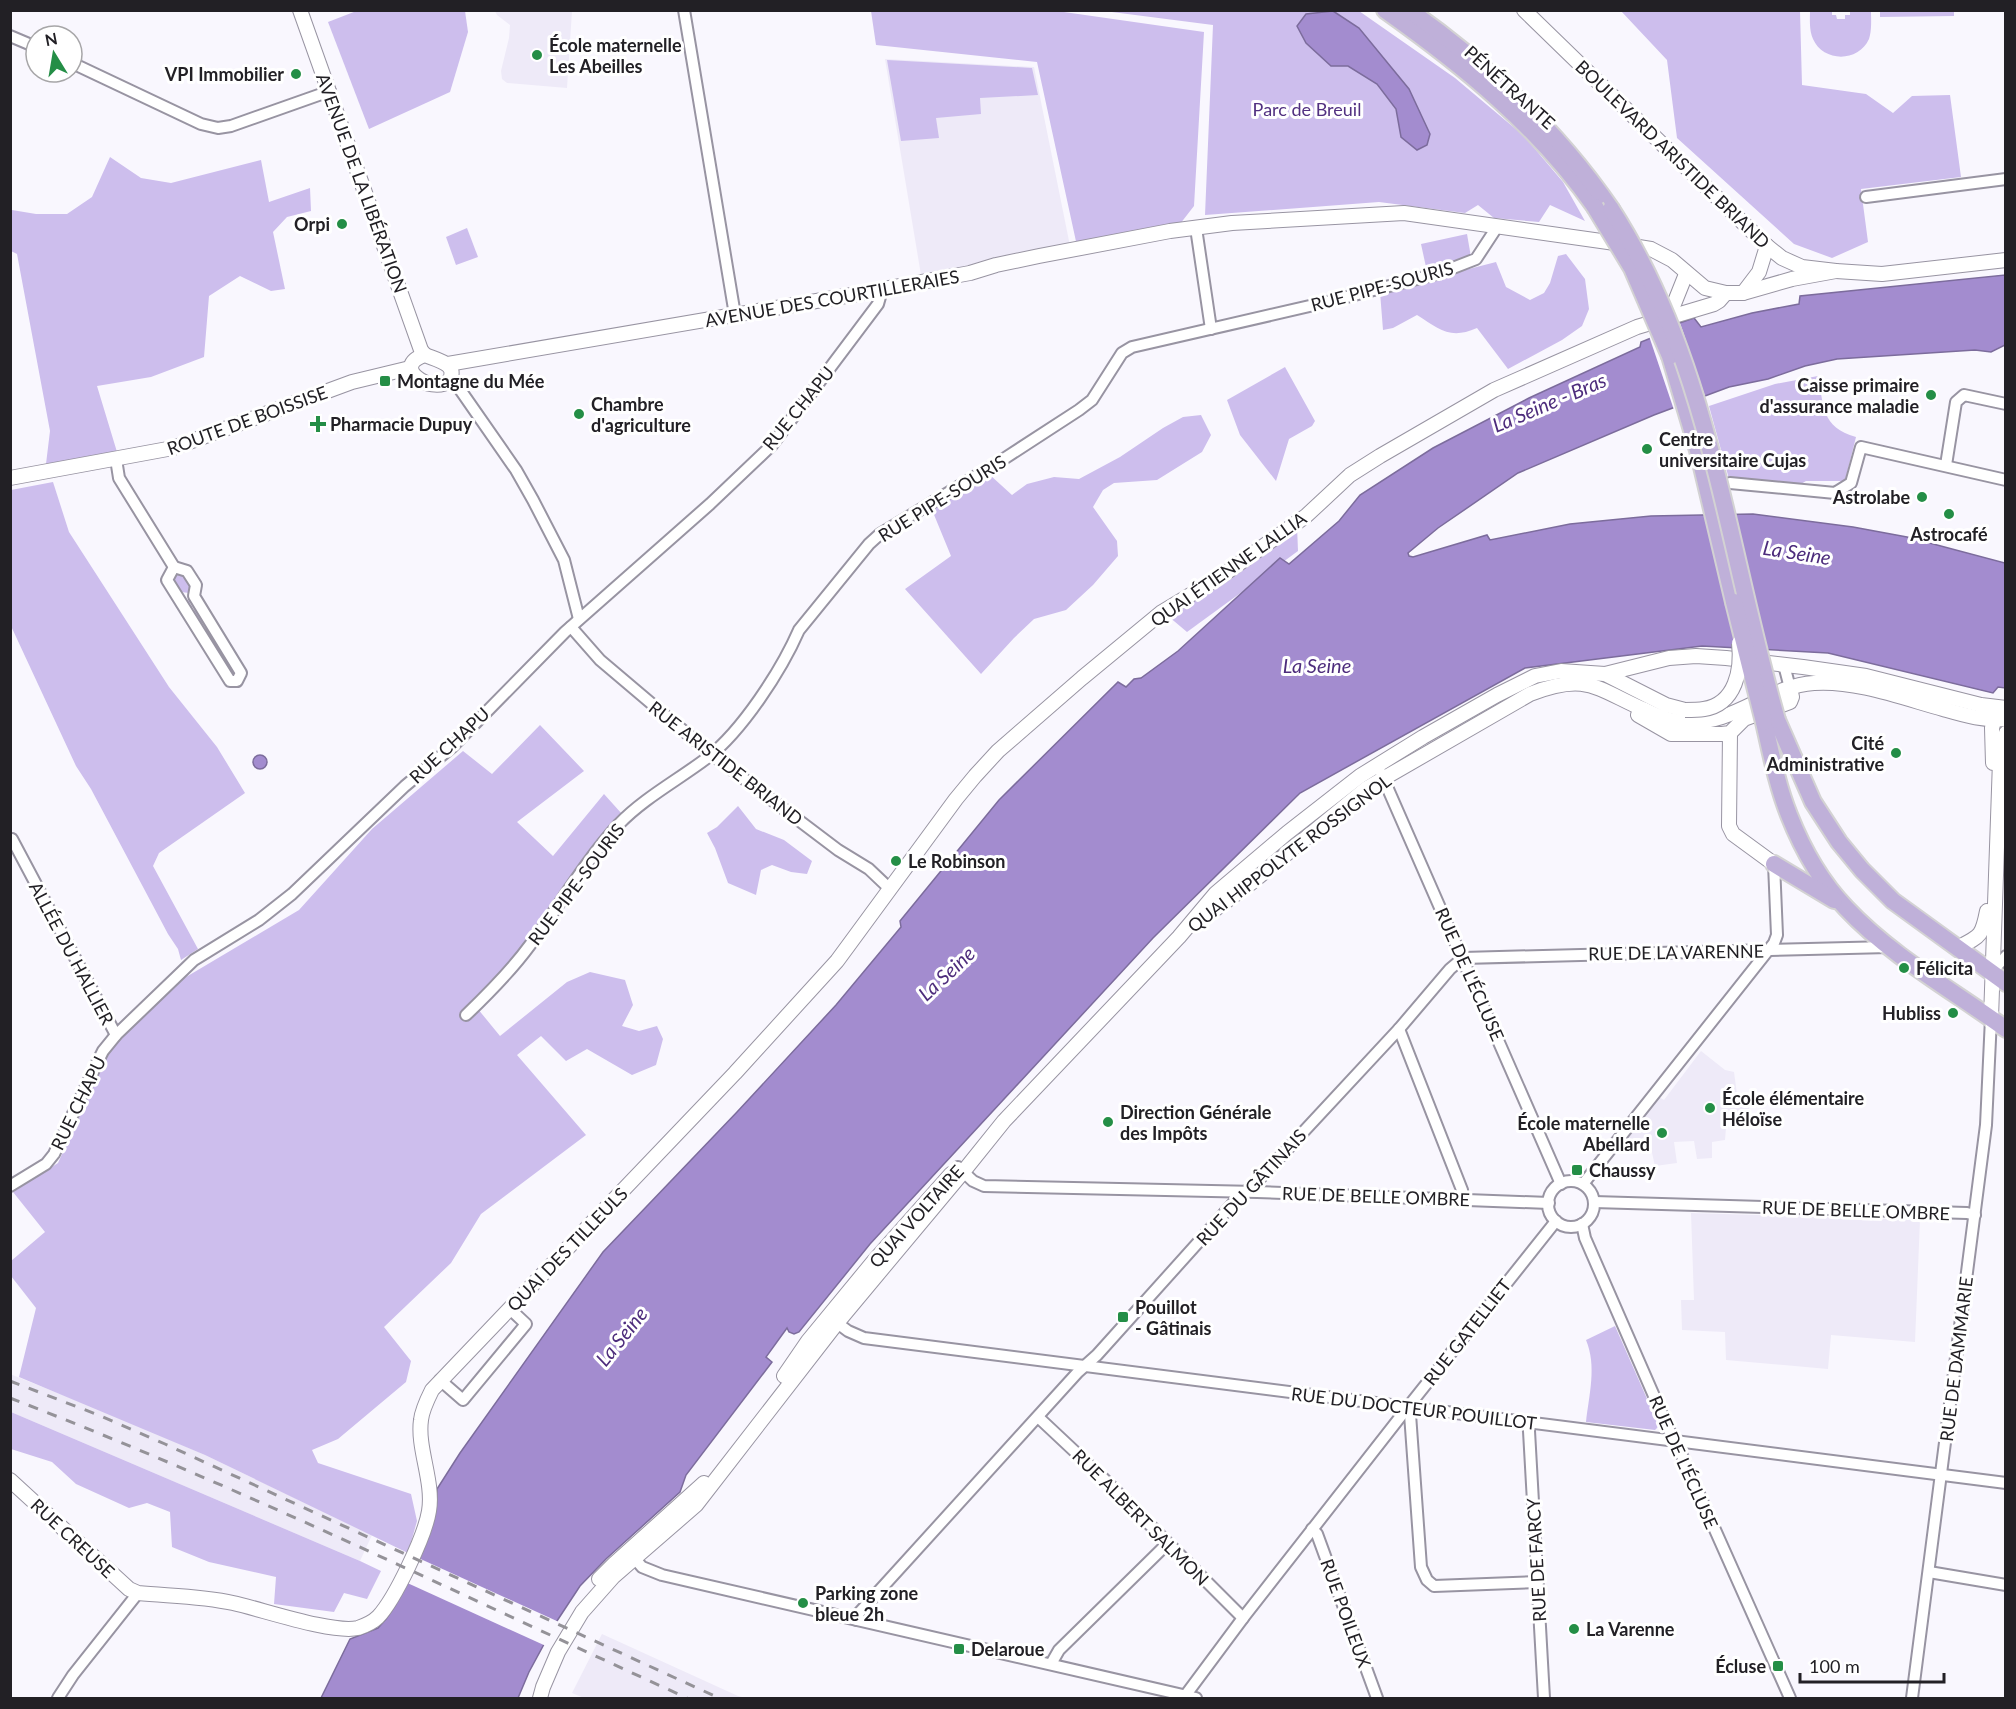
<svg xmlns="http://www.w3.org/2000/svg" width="2016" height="1709" viewBox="0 0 2016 1709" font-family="Lato,sans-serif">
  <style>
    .built { fill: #eeeaf8 }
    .green { fill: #cdbeed }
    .water { fill: #a38ccf; stroke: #7c6c9c; stroke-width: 1.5 }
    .pier { fill: #f9f7fe }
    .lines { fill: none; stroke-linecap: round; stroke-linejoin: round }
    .minor-casing { stroke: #9894a2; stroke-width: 14 }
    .tertiary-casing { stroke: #9894a2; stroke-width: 16 }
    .primary-casing { stroke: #d3d2d3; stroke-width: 20 }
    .minor { stroke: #fff; stroke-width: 10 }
    .tertiary { stroke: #fff; stroke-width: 14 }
    .primary { stroke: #bfb0d9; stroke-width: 16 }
    .rail { stroke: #949298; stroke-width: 3; stroke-dasharray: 10 10; stroke-linecap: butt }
    .tertiary-bridge-casing { stroke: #9894a2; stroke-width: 16; stroke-linecap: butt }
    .primary-bridge-casing { stroke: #d3d2d3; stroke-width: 20; stroke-linecap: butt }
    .tertiary-bridge { stroke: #fff; stroke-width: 14 }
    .primary-bridge { stroke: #bfb0d9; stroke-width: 16 }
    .poi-dot { fill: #248e46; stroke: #fff; stroke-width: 2 }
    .labels { text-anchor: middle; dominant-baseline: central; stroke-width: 6; stroke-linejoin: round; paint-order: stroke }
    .poi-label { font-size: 18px; font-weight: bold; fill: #222025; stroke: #fff; text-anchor: start }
    .street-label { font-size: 18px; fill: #222025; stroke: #fff }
    .park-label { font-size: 18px; fill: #523181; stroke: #fff }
    .water-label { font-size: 20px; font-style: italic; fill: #4d2c7c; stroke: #fff }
  </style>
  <rect width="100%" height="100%" fill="#f9f7fe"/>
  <g class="built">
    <polygon points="495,11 572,11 567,88 507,83 502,79 501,71 509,38 510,25 497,15"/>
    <polygon points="885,59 1034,67 1070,246 921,275"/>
    <polygon points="1701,1051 1725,1070 1734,1072 1738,1102 1748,1097 1751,1126 1726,1128 1725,1140 1712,1142 1712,1158 1697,1159 1694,1141 1674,1142 1677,1163 1655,1166 1651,1148 1630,1141 1628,1136 1659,1097 1664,1100"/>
    <polygon points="1691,1213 1920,1220 1915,1342 1831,1335 1828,1369 1726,1360 1725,1332 1682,1330 1681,1300 1694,1300"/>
    <polygon points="10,1374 113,1415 205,1455 372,1535 360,1561 11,1412"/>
    <polygon points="602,1634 738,1696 746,1698 584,1698 572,1693"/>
  </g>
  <g class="green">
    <polygon points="359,10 465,11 468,32 450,92 369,129 328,22"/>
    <polygon points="1050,10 1204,32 1194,206 1180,224 1077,246 1037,62 876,45 871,11"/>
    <polygon points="1104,11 1359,11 1455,78 1524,136 1563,182 1585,221 1550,205 1539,222 1494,218 1478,205 1465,213 1379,202 1205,215 1213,25"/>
    <polygon points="1621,11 1800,11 1802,85 1866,94 1893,113 1912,96 1950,95 1961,177 1861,189 1868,242 1832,258 1794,244 1677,138 1667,60"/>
    <path d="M1810,11H1832V15H1836L1837,19H1845V15H1850V11H1871C1871,19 1872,30 1869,39C1858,63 1823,62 1813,39C1809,30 1810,19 1810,11Z"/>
    <polygon points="1880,11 1954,11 1954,16 1880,17"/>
    <polygon points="887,60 1032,68 1038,95 980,98 981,114 936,118 939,138 901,141"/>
    <polygon points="110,157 141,178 171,183 261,160 269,202 310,188 311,211 287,217 273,232 285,289 271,291 240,276 209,296 204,357 151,377 97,386 117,452 46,464 50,431 17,254 11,251 10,213 12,210 36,214 67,214 92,197"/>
    <polygon points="467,228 478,257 456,265 446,237"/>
    <polygon points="1467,234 1471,257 1426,267 1421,244"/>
    <path d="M1566,254L1585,279L1589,309L1582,326L1562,340L1508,369L1477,328C1450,340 1439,329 1417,315L1393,328L1383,330L1380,292L1496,262L1506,287L1530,300L1544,293L1550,283L1558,256Z"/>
    <polygon points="1285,367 1315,421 1312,426 1289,439 1276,481 1240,435 1227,400"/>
    <path d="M1818,376C1824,406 1821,427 1856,437L1845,481H1806L1799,485L1729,479L1709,406L1775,384Z"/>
    <polygon points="1201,415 1211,435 1202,452 1157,480 1114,483 1103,490 1093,507 1117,541 1118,556 1093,585 1066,610 1034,619 1014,638 981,674 905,589 951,556 930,505 990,475 1012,495 1027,484 1054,477 1079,479 1120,457 1163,428 1183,417"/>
    <polygon points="53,482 69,532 169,687 217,747 245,793 159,853 153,866 198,949 181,960 178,949 168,934 91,789 76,766 11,626 11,490"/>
    <polygon points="1297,526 1298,551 1187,632 1168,616"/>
    <polygon points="177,573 182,573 191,583 196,604 190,602 189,605 192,606 192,610 200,611 205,620 204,623 199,623 185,600 190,601 189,593 181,592 174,580"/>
    <polygon points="540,725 584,771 517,822 553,856 604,794 622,814 527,942 473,1003 500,1036 567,982 590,972 625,980 633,1005 622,1026 639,1031 657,1026 663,1039 656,1065 632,1075 587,1049 566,1061 541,1036 517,1055 586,1135 481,1214 451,1263 384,1327 411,1361 406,1382 338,1439 312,1450 318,1463 411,1494 417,1521 408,1553 205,1455 19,1377 36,1308 11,1276 11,1261 45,1232 13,1192 58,1163 110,1048 181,980 299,910 372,829 463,751 492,774"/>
    <polygon points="738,806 756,829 784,840 812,861 807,874 791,872 772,865 761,870 756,895 728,883 715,848 707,833 717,827"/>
    <path d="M1615,1326L1659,1426L1655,1430L1586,1422C1589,1395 1597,1366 1586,1340Z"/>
    <polygon points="11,1412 360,1561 381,1571 367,1599 344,1593 334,1612 274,1604 276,1577 209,1562 172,1547 170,1512 147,1503 129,1508 76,1484 52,1462 11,1449"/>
  </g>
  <g class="water">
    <polygon points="1333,11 1359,28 1409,89 1430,134 1427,145 1417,150 1401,137 1396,109 1377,84 1348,66 1331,66 1306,43 1297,26 1306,14"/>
    <polygon points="2005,275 2005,345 1991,352 1975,350 1837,359 1805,366 1768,379 1729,387 1654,415 1518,473 1438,528 1408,553 1409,556 1413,557 1487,535 1490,540 1570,524 1651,516 1753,514 1853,527 1907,537 2005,563 2005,688 1998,687 1993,693 1828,653 1702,646 1525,668 1300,793 1153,938 870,1244 799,1332 794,1334 789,1332 787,1328 766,1357 772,1362 686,1475 680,1492 606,1559 580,1586 555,1624 529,1672 518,1698 321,1698 350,1639 378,1628 386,1619 395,1606 433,1522 436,1509 437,1489 460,1453 603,1252 737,1112 836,1005 901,927 900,921 999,800 1118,682 1126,687 1134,679 1141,678 1178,651 1280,558 1289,564 1339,521 1360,495 1433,448 1529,398 1640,347 1641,342 1656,336 1665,328 1694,318 1701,327 1752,313 1799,304 1800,296"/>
    <circle cx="260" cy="762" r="7"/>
  </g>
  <g class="pier">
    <polygon points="1679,320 1706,399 1674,410 1649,336"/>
    <polygon points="414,1556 559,1622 546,1646 403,1581"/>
  </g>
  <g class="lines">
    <g class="minor-casing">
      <g id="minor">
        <polyline points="684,10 735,315"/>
        <polyline points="10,36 36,47"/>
        <polyline points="72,63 201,124 218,128 231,126 330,91"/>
        <polyline points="1866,197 2006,179"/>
        <polyline points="1196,228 1211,329"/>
        <polyline points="452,378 516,470 533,500 564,560 579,619"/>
        <polyline points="116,459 119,478 174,567"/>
        <polyline points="1946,465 1956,402 1964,395 2006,404"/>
        <polyline points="1730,483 1835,493 1851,483 1861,447 2006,480"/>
        <polygon points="174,567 187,571 196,585 194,596 241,673 237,681 230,681 167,580"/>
        <polyline points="571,627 600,660 711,754 838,850 869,869 889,888"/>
        <polyline points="1784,665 1790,688"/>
        <polyline points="1381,773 1561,1184"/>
        <polyline points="12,839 116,1035"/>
        <polyline points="1463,958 1889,947"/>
        <polyline points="1991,973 2006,956"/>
        <path d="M466,1015C489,993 511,971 530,945C560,905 585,861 619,824C644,798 678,780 707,758C742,731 781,671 799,630L869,544L880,534L999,462L1079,410L1092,400L1122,353L1132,347L1327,302L1440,273L1476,259L1497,227"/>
        <polyline points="1399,1029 1462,1190 1463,1199"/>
        <polyline points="958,1167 973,1181 984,1186 1257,1192 1549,1203"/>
        <circle cx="1571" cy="1204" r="23"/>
        <polyline points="1583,1184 1774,943 1777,935 1774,864"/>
        <polyline points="10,1186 46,1164 54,1154 97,1063 103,1051 116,1035 194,960 259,920 292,894 405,786 452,747 565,632 710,504 772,445 878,304 880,297 879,290"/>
        <polyline points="1594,1202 1967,1213 1975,1215"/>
        <polyline points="1582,1224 1585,1238 1668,1428 1679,1449 1790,1698"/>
        <polyline points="832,1319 848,1331 864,1338 2006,1483"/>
        <polyline points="440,1380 463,1400 526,1324 510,1309"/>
        <polyline points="1408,1407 1410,1414 1421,1567 1427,1580 1434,1586 1538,1582"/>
        <polyline points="1038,1417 1103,1478 1243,1618"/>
        <polyline points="1527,1422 1529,1431 1544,1698"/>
        <polyline points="1312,1529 1317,1534 1377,1698"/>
        <polyline points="630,1553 642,1567 662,1575 1196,1698"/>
        <polyline points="1929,1572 2006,1585"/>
        <polyline points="857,1620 859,1613 1078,1372 1097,1355 1238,1198 1253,1186 1399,1029 1450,969 1463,958"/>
        <polyline points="1051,1664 1059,1650 1167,1544"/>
        <polyline points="1185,1696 1243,1618 1408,1407 1556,1221"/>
        <polyline points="58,1698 73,1675 138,1593"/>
        <polyline points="1912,1698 1986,1125 1991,1018"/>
      </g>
    </g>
    <g class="tertiary-casing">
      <g id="tertiary">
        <polyline points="300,10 421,350 425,355"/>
        <polyline points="1524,10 1767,246 1782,258 1802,267 1836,271 1882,274 2006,260"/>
        <polyline points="1743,293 1759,272 1767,246"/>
        <polyline points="1662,318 1674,304 1686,274"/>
        <path d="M425,355C437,360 459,364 449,381C430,395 390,366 425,355Z"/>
        <polyline points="448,364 857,294 970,273 996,265 1039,256 1170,231 1232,223 1404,213 1608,242 1651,249 1672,260 1705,288 1726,293 1743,293 1792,279 1836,271"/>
        <polyline points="10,478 173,448 352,382 410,368"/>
        <polyline points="1605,674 1666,705 1685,710"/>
        <polyline points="1638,715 1671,734 1722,734 1730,733 1744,719 1790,702 1792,697 1790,688"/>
        <polyline points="1730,733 1729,826 1733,834 1774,864"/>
        <polyline points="1993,763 1992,728 1996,714"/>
        <path d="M1199,921L1251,883L1367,788L1530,694C1587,672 1595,688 1645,710C1657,716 1671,722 1684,722C1734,726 1767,686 1814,683C1855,680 1903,698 1943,709C1964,715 1983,721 2006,719"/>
        <path d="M1957,948C1980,936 1982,937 1987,911"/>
        <polyline points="1991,1018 2000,761 2006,733"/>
        <polyline points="784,1376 808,1341 873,1262 951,1174"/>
        <path d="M10,1480L129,1589L138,1593C169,1596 202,1596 233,1603C261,1609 333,1634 358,1628C364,1626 373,1622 378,1617C395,1599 425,1536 429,1511C434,1482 417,1448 421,1420C422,1410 427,1400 432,1390L735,1073L837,961L956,799L975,776L998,751L1082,678L1162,612L1220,577L1306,516L1350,475L1380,456L1494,390L1637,327L1714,304L1719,301L1726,293"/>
        <polyline points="599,1579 614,1564 704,1483"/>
        <polyline points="540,1698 543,1687 558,1652 582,1612 613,1577 696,1505 837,1323 963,1172 1004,1121 1179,937 1216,893 1287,833 1360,776 1423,737 1497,695 1535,676 1561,671 1605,674 1669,658 1696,656 1726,658 1803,667 1866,676 1981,705 2006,708"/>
      </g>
    </g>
    <g class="primary-casing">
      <g id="primary">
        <path d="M1385,10C1464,66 1539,127 1595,207"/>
        <path d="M1409,10C1487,65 1557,130 1611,209"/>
        <polyline points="1670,356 1699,454 1734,602"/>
        <polyline points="1777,720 1813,802 1839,842 1862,870 1893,901 2006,983"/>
        <path d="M1764,722C1771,753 1777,785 1789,815C1802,848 1821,882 1846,908C1891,956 1952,990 2006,1029"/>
        <polyline points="1774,864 1834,900"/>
      </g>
    </g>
    <use href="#minor" class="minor"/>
    <use href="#tertiary" class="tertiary"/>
    <use href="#primary" class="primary"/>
    <g class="rail">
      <polyline points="10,1381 101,1416 165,1444 719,1698"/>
      <path d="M10,1398C241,1487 463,1596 687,1698"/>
    </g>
    <g class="tertiary-bridge-casing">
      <path id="tertiary-bridge" d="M1685,710C1691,710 1698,710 1704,709C1736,704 1742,669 1739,643"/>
    </g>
    <g class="primary-bridge-casing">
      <g id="primary-bridge">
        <polyline points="1595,207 1632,268 1670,356"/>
        <path d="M1611,209C1710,362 1727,548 1777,720"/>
        <polyline points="1734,602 1764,722"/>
      </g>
    </g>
    <use href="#tertiary-bridge" class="tertiary-bridge"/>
    <use href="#primary-bridge" class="primary-bridge"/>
  </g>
  <g class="poi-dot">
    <circle cx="537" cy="55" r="6"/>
    <circle cx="296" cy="74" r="6"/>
    <circle cx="342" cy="224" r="6"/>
    <rect x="379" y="375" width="12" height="12" rx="3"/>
    <circle cx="1931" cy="395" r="6"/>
    <circle cx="579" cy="414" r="6"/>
    <path d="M315 415h6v6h6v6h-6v6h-6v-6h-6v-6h6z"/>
    <circle cx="1647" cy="449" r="6"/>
    <circle cx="1922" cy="497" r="6"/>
    <circle cx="1949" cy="514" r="6"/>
    <circle cx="1896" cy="753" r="6"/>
    <circle cx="896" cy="861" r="6"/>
    <circle cx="1904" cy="968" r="6"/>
    <circle cx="1953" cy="1013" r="6"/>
    <circle cx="1710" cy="1108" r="6"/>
    <circle cx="1108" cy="1122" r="6"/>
    <circle cx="1662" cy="1133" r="6"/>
    <rect x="1571" y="1164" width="12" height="12" rx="3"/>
    <rect x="1117" y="1311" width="12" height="12" rx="3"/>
    <circle cx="803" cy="1603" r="6"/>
    <circle cx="1574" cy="1629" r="6"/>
    <rect x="953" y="1643" width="12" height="12" rx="3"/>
    <rect x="1772" y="1660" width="12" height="12" rx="3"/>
  </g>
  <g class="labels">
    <g class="poi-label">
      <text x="549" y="45">École maternelle<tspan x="549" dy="21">Les Abeilles</tspan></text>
      <text x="284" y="74" text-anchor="end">VPI Immobilier</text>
      <text x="330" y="224" text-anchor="end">Orpi</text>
      <text x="397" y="381">Montagne du Mée</text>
      <text x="1919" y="385" text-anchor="end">Caisse primaire<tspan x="1919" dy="21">d'assurance maladie</tspan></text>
      <text x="591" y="404">Chambre<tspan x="591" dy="21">d'agriculture</tspan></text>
      <text x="330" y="424">Pharmacie Dupuy</text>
      <text x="1659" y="439">Centre<tspan x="1659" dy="21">universitaire Cujas</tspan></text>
      <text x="1910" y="497" text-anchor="end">Astrolabe</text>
      <text x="1949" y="534" text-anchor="middle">Astrocafé</text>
      <text x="1884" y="743" text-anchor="end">Cité<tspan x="1884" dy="21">Administrative</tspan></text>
      <text x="908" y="861">Le Robinson</text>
      <text x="1916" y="968">Félicita</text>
      <text x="1941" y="1013" text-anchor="end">Hubliss</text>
      <text x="1722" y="1098">École élémentaire<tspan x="1722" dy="21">Héloïse</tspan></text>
      <text x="1120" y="1112">Direction Générale<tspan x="1120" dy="21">des Impôts</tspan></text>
      <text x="1650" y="1123" text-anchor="end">École maternelle<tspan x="1650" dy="21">Abellard</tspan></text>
      <text x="1589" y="1170">Chaussy</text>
      <text x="1135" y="1307">Pouillot<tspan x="1135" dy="21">- Gâtinais</tspan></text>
      <text x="815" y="1593">Parking zone<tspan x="815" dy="21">bleue 2h</tspan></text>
      <text x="1586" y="1629">La Varenne</text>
      <text x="971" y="1649">Delaroue</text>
      <text x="1766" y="1666" text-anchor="end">Écluse</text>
    </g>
    <g class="street-label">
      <text transform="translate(1510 87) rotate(42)">PÉNÉTRANTE</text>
      <text transform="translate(1673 154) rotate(44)">BOULEVARD ARISTIDE BRIAND</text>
      <text transform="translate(362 183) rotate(70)">AVENUE DE LA LIBÉRATION</text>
      <text transform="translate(1382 286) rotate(-15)">RUE PIPE-SOURIS</text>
      <text transform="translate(832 298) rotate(-10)">AVENUE DES COURTILLERAIES</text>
      <text transform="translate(798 408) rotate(-51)">RUE CHAPU</text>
      <text transform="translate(247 420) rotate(-20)">ROUTE DE BOISSISE</text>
      <text transform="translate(942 498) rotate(-32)">RUE PIPE-SOURIS</text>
      <text transform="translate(1228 569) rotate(-35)">QUAI ÉTIENNE LALLIA</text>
      <text transform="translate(449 745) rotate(-43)">RUE CHAPU</text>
      <text transform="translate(726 763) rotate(38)">RUE ARISTIDE BRIAND</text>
      <text transform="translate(1289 853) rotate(-37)">QUAI HIPPOLYTE ROSSIGNOL</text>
      <text transform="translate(576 884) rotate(-53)">RUE PIPE-SOURIS</text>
      <text transform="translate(1676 952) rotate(-1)">RUE DE LA VARENNE</text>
      <text transform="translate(72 953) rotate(62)">ALLÉE DU HALLIER</text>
      <text transform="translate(1470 974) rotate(66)">RUE DE L'ÉCLUSE</text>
      <text transform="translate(78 1103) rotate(-64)">RUE CHAPU</text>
      <text transform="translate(1251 1187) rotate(-47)">RUE DU GÂTINAIS</text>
      <text transform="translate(1376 1196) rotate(2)">RUE DE BELLE OMBRE</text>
      <text transform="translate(1856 1210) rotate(2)">RUE DE BELLE OMBRE</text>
      <text transform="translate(916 1216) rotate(-48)">QUAI VOLTAIRE</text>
      <text transform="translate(567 1249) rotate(-46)">QUAI DES TILLEULS</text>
      <text transform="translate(1467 1332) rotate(-52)">RUE GATELLIET</text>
      <text transform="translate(1956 1359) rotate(-83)">RUE DE DAMMARIE</text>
      <text transform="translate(1414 1408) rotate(7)">RUE DU DOCTEUR POUILLOT</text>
      <text transform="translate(1684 1462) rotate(66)">RUE DE L'ÉCLUSE</text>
      <text transform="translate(1141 1517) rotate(45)">RUE ALBERT SALMON</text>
      <text transform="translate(73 1538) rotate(43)">RUE CREUSE</text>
      <text transform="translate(1536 1560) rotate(-93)">RUE DE FARCY</text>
      <text transform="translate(1346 1613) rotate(70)">RUE POILEUX</text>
    </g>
    <g class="park-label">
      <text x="1307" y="109">Parc de Breuil</text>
    </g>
    <g class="water-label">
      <text transform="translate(1549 402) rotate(-23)">La Seine - Bras</text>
      <text transform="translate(1797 552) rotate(9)">La Seine</text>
      <text x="1317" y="665">La Seine</text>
      <text transform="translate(946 973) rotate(-43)">La Seine</text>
      <text transform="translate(621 1336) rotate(-51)">La Seine</text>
    </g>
  </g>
  <rect width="2016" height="1709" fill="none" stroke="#222025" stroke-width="24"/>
  <g transform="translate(54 54) rotate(349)"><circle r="28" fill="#ffffff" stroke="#a7a6a8" stroke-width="1.5"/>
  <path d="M0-4.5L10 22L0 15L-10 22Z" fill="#248e46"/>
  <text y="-9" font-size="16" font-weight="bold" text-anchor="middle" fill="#222025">N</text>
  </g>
  <path d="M1800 1673v9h144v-9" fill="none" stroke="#222025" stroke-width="3"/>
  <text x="1809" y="1673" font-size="18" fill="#222025" stroke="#ffffff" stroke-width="4.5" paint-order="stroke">100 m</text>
</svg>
